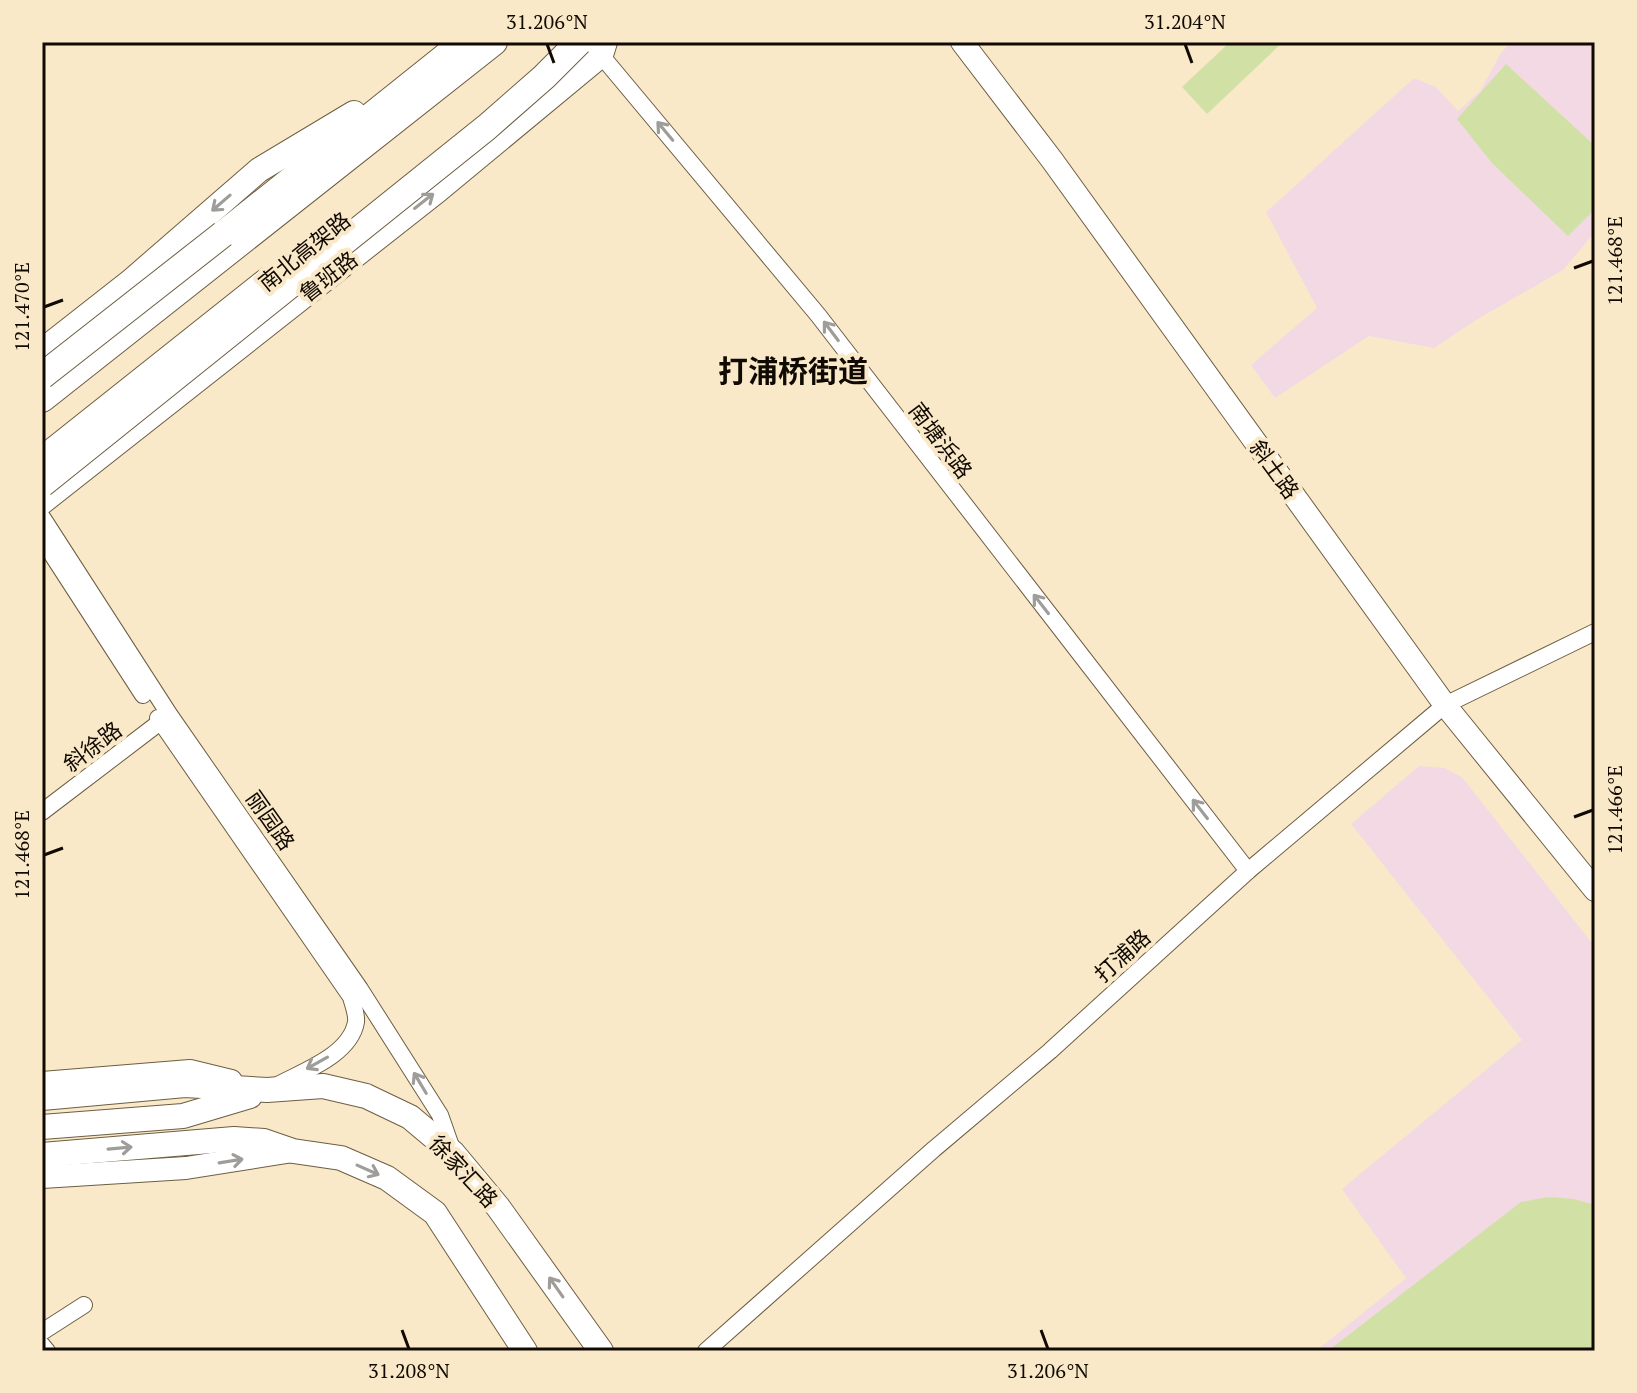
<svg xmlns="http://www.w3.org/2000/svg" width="1637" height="1393" viewBox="0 0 1637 1393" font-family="'PT Serif','Noto Sans SC',serif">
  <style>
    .education { fill: #f2d9e3 }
    .green { fill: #d1e0a5 }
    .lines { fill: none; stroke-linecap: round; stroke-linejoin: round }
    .minor-casing { stroke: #6d5e42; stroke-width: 18 }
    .secondary-casing { stroke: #6d5e42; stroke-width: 24 }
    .primary-casing { stroke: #6d5e42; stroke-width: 26 }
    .trunk-casing { stroke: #6d5e42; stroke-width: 28 }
    .minor { stroke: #fff; stroke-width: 16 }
    .secondary { stroke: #fff; stroke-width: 22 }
    .primary { stroke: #fff; stroke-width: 24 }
    .trunk { stroke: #fff; stroke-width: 26 }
    .trunk-bridge-casing { stroke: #6d5e42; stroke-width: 28; stroke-linecap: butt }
    .trunk-bridge { stroke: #fff; stroke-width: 26 }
    .oneway { stroke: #9f9d9a }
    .ticks { fill: none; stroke: #100a02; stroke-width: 3 }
    .labels { text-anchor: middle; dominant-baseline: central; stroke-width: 8; stroke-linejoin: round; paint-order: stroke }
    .street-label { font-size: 22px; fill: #100a02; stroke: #fae9c9 }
    .district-label { font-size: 30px; font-weight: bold; fill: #100a02; stroke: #fae9c9 }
    .neatline { fill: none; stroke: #100a02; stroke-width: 3 }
    .ticks-label { font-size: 20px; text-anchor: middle; fill: #100a02 }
  </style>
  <rect width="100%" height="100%" fill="#fae9c9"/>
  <g class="education">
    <polygon points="1511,42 1595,42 1595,232 1563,270 1476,320 1434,348 1369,336 1275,398 1251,365 1317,308 1266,212 1414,78 1436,87 1458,111 1480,91 1501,53"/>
    <polygon points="1419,766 1445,768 1462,777 1595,947 1595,1351 1316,1351 1406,1278 1342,1189 1522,1040 1351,824"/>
  </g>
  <g class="green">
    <polygon points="1230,42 1283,42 1207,114 1182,87"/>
    <polygon points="1506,64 1595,146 1595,209 1568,236 1492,163 1457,119"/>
    <polygon points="1548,1197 1574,1199 1595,1205 1595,1351 1331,1351 1333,1347 1521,1202"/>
  </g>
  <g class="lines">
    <g class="minor-casing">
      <g id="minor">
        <polyline points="590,42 818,315 1248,871"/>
        <polyline points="42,517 169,714 360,989 440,1115 453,1152"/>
        <polyline points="42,539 143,695"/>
        <path d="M158,718L351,997C353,1005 357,1014 356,1022C350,1056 301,1072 274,1087"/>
        <polyline points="42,812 168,716"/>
        <polyline points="42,1332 84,1305"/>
        <polyline points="42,1345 47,1351"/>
        <polyline points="706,1351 934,1149 1050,1051 1248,871 1445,705 1595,632"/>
      </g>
    </g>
    <g class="secondary-casing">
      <g id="secondary">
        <polyline points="962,42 1052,160 1445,705 1595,890"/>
        <polyline points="42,1083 190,1071 231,1081"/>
        <polyline points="42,1177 186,1168 293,1151"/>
      </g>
    </g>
    <g class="primary-casing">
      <g id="primary">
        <polyline points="209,244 462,42"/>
        <polyline points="42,351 130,282 259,170 354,113"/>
        <polyline points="42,502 438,190 601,55 605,42"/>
        <polyline points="42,1098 185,1085 267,1090 323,1086 366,1096 410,1117 453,1153 498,1207 601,1351"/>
        <polyline points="42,1127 183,1116 250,1096"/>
        <polyline points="42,1155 234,1139 264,1141 293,1151 341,1158 387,1178 435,1213 525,1351"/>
      </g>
    </g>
    <g class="trunk-casing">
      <polyline id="trunk" points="42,399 494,42"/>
    </g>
    <use href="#minor" class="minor"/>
    <use href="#secondary" class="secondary"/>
    <use href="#primary" class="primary"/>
    <use href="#trunk" class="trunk"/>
    <g class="trunk-bridge-casing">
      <g id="trunk-bridge">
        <polyline points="42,376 223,234"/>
        <polyline points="42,460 271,278"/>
        <polyline points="42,484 487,127 544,77 579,42"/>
      </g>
    </g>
    <use href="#trunk-bridge" class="trunk-bridge"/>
  </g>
  <defs><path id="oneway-shaft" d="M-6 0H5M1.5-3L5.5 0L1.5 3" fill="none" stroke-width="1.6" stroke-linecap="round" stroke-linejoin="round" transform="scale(2)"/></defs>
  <g class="oneway">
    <use href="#oneway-shaft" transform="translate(665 131) rotate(-130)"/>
    <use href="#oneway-shaft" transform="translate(424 201) rotate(-38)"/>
    <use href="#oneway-shaft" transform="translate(221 203) rotate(139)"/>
    <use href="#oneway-shaft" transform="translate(831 331) rotate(-127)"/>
    <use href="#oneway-shaft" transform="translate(1041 604) rotate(-128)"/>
    <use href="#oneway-shaft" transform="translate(1200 809) rotate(-128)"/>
    <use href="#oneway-shaft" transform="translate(317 1063) rotate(151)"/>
    <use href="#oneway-shaft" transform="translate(420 1083) rotate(-121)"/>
    <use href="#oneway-shaft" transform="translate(120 1148) rotate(-5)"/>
    <use href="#oneway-shaft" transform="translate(231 1161) rotate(-9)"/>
    <use href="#oneway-shaft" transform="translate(368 1170) rotate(24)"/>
    <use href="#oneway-shaft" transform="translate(556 1287) rotate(-125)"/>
  </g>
  <path class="ticks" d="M547,44L554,63M1185,44L1192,63M1574,268L1593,261M44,307L63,300M1574,817L1593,810M44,855L63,848M402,1330L409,1349M1041,1330L1048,1349"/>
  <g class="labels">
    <g class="street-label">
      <text transform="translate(304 251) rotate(-39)">南北高架路</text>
      <text transform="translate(328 276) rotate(-38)">鲁班路</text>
      <text transform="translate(941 440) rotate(53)">南塘浜路</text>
      <text transform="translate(1275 469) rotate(54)">斜土路</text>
      <text transform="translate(92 746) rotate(-37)">斜徐路</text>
      <text transform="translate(271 820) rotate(55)">丽园路</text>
      <text transform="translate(1122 955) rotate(-42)">打浦路</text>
      <text transform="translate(464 1171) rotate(47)">徐家汇路</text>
    </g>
    <g class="district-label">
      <text x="793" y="371">打浦桥街道</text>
    </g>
  </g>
  <rect width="1637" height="1393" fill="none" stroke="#fae9c9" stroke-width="88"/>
  <rect x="44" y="44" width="1549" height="1305" class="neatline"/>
  <g class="ticks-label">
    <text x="547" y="29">31.206°N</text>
    <text x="1185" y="29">31.204°N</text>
    <text transform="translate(1615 261) rotate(-90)" y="7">121.468°E</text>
    <text transform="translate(22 307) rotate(-90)" y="7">121.470°E</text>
    <text transform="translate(1615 810) rotate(-90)" y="7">121.466°E</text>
    <text transform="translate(22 855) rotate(-90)" y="7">121.468°E</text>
    <text x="409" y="1378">31.208°N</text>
    <text x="1048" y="1378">31.206°N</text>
  </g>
</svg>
